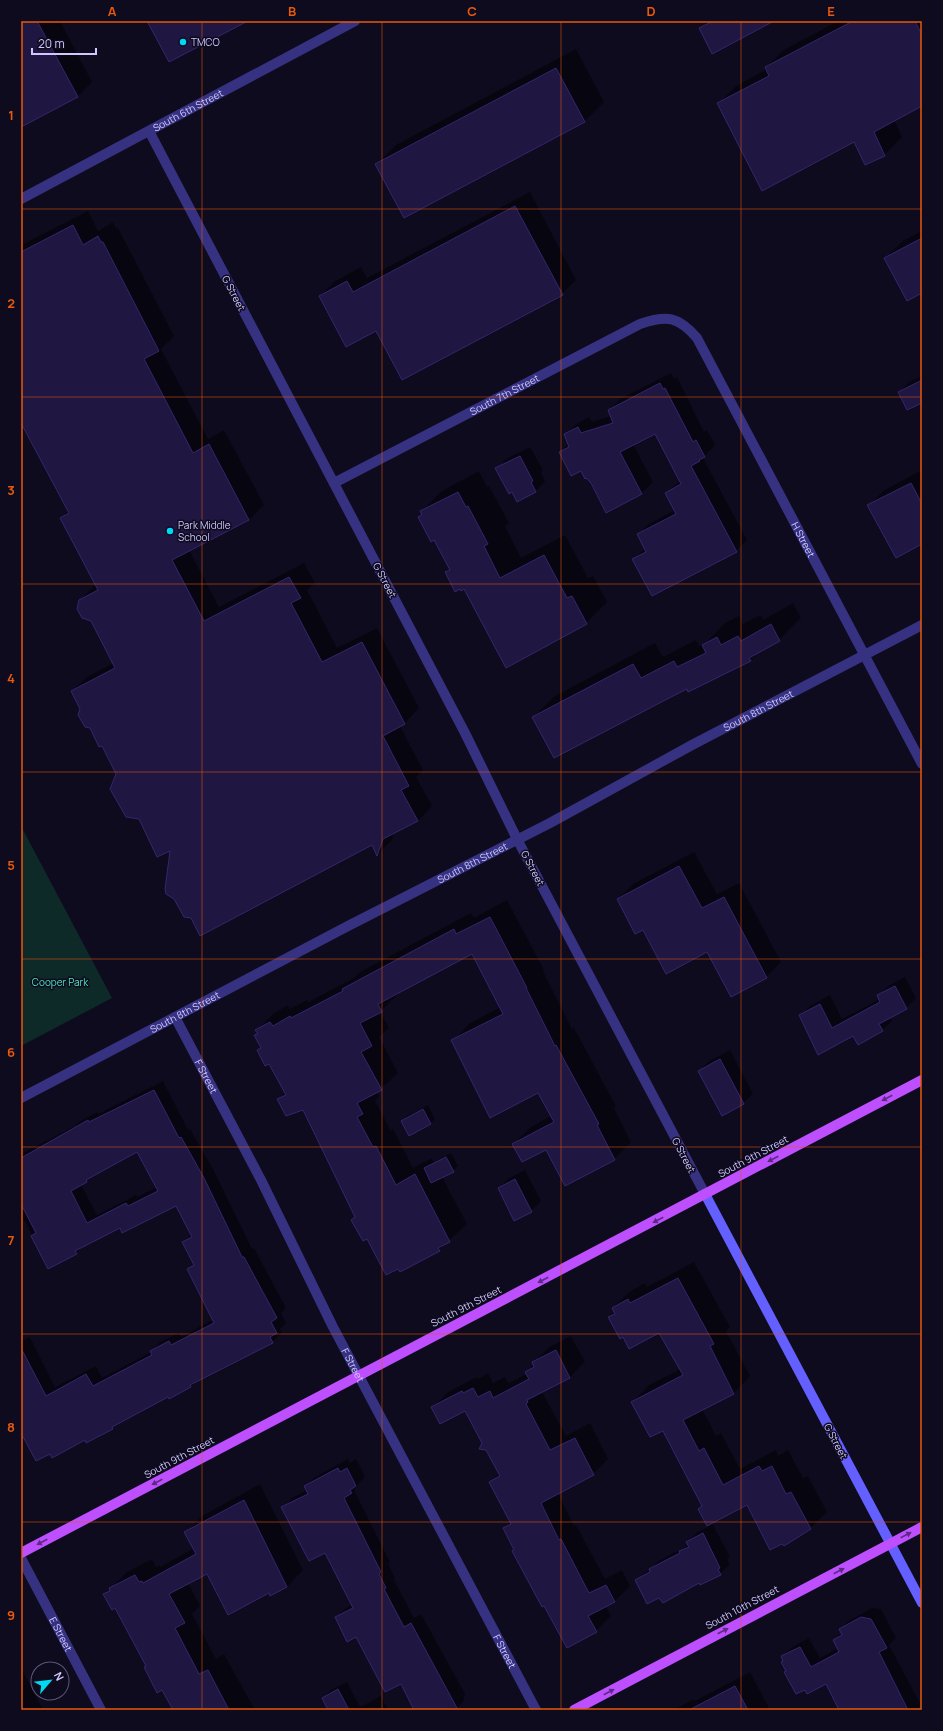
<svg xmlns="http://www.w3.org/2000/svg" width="943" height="1731" viewBox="0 0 943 1731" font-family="Manrope,sans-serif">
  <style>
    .green { fill: #0d2928 }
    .shadow { fill: #0007; fill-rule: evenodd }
    .building { fill: #1f1641; stroke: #35266e; fill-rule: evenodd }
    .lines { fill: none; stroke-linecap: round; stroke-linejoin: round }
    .street { stroke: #363281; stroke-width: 10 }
    .secondary { stroke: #645fff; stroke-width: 10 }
    .primary { stroke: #be4fff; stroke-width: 10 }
    .oneway { fill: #5d2a83 }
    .grid { fill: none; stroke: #e8590c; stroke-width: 1; stroke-opacity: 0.55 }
    .poi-dot { fill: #00d9f3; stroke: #0e0b1e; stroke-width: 1.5 }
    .labels { text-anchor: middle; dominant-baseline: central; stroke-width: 3; stroke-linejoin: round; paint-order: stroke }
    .poi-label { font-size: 10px; fill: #cfc8ff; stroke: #0e0b1e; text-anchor: start }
    .street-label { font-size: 10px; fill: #cfc8ff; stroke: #0e0b1e }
    .park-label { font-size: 10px; fill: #4de6c1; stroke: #0e0b1e }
    .neatline { fill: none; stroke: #e8590c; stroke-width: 1.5 }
    .grid-label { font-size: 13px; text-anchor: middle; font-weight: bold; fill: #e8590c }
  </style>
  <rect width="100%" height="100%" fill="#0e0b1e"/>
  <polygon class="green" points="21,826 112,998 21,1046"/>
  <g class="shadow">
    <polygon points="21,21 60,21 92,82 77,97 21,126"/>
    <polygon points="708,21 772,21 700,29"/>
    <polygon points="838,21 922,21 922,105 894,120 902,137 884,155 855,141 718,104 736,86 767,69 766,67 784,50"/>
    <polygon points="576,49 604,102 585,121 404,217 377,164 396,145"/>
    <polygon points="530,192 576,280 562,294 377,330 320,296 334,282 361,267 367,278"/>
    <polygon points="88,211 98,231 113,222 116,228 118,228 174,336 161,349 208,439 224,430 264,505 249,520 189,550 219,607 304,563 315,583 307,590 337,648 377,628 419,708 405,723 400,726 423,770 416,777 432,806 418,821 394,832 392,840 378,854 372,844 171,849 117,774 102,744 72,691 87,677 114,663 92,620 80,600 96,584 61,518 69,510 21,421 21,245"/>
    <polygon points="922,231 922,292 885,258 903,241"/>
    <polygon points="671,373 674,379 677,377 704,432 707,430 715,445 703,458 747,540 736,551 634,559 645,548 638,534 649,524 675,510 666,493 681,480 656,433 633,444 653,482 642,493 606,512 591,483 582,469 560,452 569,443 565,435 576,424 589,417 592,422 611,416 609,410 620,399"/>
    <polygon points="922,376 922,402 899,392 909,382"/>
    <polygon points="530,447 543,470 541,472 545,482 536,491 512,491 497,469 506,459"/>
    <polygon points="922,470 922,543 869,506 883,491"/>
    <polygon points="479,471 487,487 489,486 509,523 505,526 521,558 565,535 588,578 593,576 607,602 586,623 465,588 446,573 450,569 434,539 419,517 423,514 422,511 442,491"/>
    <polygon points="793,603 801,618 779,640 759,652 750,660 687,688 533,717 555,696 655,643 663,657 696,640 699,646 705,644 725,623 739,616 743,624 760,615 763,620"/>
    <polygon points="694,852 717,894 739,883 781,962 766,977 707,951 643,929 618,899 633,884"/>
    <polygon points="507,900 544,970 543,971 572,1029 574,1028 616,1106 614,1108 631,1142 614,1159 513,1144 531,1127 551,1116 539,1091 453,1041 470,1023 501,1007 472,952 398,992 398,994 380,1012 389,1028 379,1037 398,1073 377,1092 379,1096 375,1101 391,1131 393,1129 413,1168 432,1158 434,1162 451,1153 458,1166 453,1171 442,1177 467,1224 439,1250 303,1109 279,1099 286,1092 269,1062 258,1050 261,1047 255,1036 258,1033 257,1030 274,1013 288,1005 290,1009 307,1000 308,1002 354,978 360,972 471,913 474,918"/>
    <polygon points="905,977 916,998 906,1008 890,1017 892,1021 882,1030 854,1035 819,1053 800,1016 810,1006 830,995 842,1019 880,999 878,995 888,986"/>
    <polygon points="730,1050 753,1094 743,1103 699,1071 709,1061"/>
    <path d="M163,1081L188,1130L190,1129L213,1169L252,1249L254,1248L286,1308L281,1313L286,1323L280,1329L282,1333L272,1342L195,1382L191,1386L169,1395L117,1423L112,1428L85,1439L21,1431V1341L30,1337L55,1387L96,1366L102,1378L151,1352L160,1342L179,1333L181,1337L214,1319L188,1269L194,1263L183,1242L192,1234L176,1205L120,1227L85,1245L76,1253L49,1267L21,1214V1154L75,1126L79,1122L97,1112L98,1114ZM138,1151L157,1187L137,1197L136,1195L97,1215L81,1185L94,1174Z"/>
    <polygon points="428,1105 435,1119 430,1124 402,1121 407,1116"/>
    <polygon points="525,1170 541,1201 531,1211 499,1188 509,1178"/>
    <polygon points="694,1262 730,1327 726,1331 750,1376 734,1393 702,1409 716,1436 721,1433 740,1469 776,1450 778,1456 788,1450 803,1478 808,1476 827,1512 810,1528 747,1504 712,1523 730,1557 727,1559 730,1564 720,1574 659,1596 636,1581 660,1560 685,1547 688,1544 688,1542 697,1532 708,1527 699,1509 703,1505 663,1429 633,1402 649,1385 681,1369 659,1332 624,1336 609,1317 615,1312 613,1308 629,1292 645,1283 647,1287"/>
    <polygon points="571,1336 585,1362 570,1377 542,1392 566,1436 590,1423 608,1459 593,1474 558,1493 574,1526 576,1525 605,1579 622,1570 630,1586 615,1601 606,1606 611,1616 596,1631 515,1550 504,1528 511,1521 491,1482 500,1473 466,1410 433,1407 448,1392 477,1377 478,1379 488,1373 493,1383 505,1377 509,1383 527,1374 526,1372 534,1364 533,1363 548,1348"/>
    <polygon points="348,1459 350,1463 356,1459 365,1476 354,1490 390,1562 388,1564 395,1578 394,1580 414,1618 421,1614 465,1694 463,1702 454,1710 415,1710 401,1682 357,1636 336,1617 346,1608 353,1604 325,1551 282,1508 292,1498 307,1490 305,1486 315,1477"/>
    <polygon points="260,1484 303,1570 287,1587 270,1592 208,1573 188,1583 200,1606 192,1614 216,1659 224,1654 255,1710 174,1710 162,1689 147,1666 115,1607 105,1594 127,1572 152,1559 156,1567 159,1565 160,1567 194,1548 185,1533 202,1516"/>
    <polygon points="872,1608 881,1609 896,1638 889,1645 922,1707 922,1710 840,1710 826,1683 805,1689 782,1657 792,1647 809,1638 820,1658 838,1648 834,1640 842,1632 840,1629 850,1620"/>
    <polygon points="21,1668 43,1710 21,1710"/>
    <polygon points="750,1672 770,1710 673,1710 694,1699 695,1701"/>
    <polygon points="347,1682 360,1707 381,1696 388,1710 329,1710 323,1698 331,1690"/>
  </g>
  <g class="building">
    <polygon points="21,21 37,21 78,97 21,127"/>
    <polygon points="147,21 248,21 169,62"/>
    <polygon points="713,21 774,21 712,54 699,28"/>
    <polygon points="853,21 915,21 922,35 922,106 874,132 885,156 865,165 854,142 762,191 717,103 769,76 765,67"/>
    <polygon points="556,68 585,122 404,218 375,164"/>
    <polygon points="515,206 563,295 402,380 376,331 346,347 319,296 347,281 353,292"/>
    <polygon points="73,225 83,245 98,236 101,242 103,242 159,351 144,359 193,453 209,444 249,520 172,560 204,621 289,577 301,598 291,603 322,662 362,642 405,724 383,736 409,786 401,790 418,821 383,839 377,856 372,845 200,936 191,918 184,917 174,899 166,894 165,889 170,851 157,857 139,819 126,817 110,789 116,774 102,746 99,747 90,728 85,727 78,715 80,709 71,691 115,668 91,621 82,618 77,609 79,600 98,590 60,518 69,513 21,423 21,252"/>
    <polygon points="922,238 922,293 907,301 884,258"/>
    <polygon points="922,380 922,403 907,410 898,392"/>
    <polygon points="660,383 663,389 665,388 693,442 696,440 705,457 699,460 700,461 691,466 737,552 652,596 632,559 646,552 637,534 676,514 665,493 681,484 655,434 620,452 642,494 606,513 591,483 586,478 585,479 581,471 571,476 559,452 569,447 564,434 578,427 581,433 613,423 608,410"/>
    <polygon points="520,456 533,481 531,482 536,492 517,502 512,492 509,494 495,468"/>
    <polygon points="911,483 922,504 922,544 896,558 867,505"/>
    <polygon points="458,492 466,507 468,506 488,544 484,546 500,578 544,555 567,598 572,596 587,624 506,668 464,589 461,591 460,589 455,592 445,572 450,570 434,540 431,542 418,517 422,515 420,511"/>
    <polygon points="771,624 780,641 749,658 751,661 688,692 687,689 673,696 554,758 532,717 633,664 641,678 674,661 677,667 706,653 702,645 717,637 721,645 738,636 741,641"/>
    <polygon points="679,866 702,908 724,897 767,978 731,997 707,952 666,974 643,930 635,934 617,899"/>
    <polygon points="490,917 527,988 526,988 555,1046 556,1045 599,1124 597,1125 615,1160 565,1186 546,1150 522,1162 512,1144 554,1122 538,1093 490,1118 451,1040 503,1014 472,954 378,1004 382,1012 360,1023 372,1046 361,1052 382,1090 357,1103 363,1114 357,1117 373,1147 376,1146 396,1185 415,1174 450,1242 438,1248 440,1251 400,1272 398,1269 386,1275 367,1239 363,1241 351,1220 355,1217 303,1110 286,1116 277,1099 286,1095 269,1064 265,1066 257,1050 261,1048 254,1035 258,1034 255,1030 270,1022 273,1026 290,1016 291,1018 343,991 342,989 454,929 456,934"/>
    <polygon points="895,986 907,1009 879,1024 883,1031 858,1045 853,1036 818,1055 799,1015 820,1004 832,1028 880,1002 877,995"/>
    <polygon points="720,1059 744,1104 722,1116 698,1071"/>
    <path d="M154,1090L179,1138L181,1137L204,1178L242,1257H244L277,1318L271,1322L277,1333L270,1337L273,1343L190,1385L191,1387L169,1399L168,1397L112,1427L113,1429L86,1443L85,1440L52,1458L50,1454L36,1461L21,1433V1348L46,1396L86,1374L93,1386L152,1355L150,1351L169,1341L171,1345L214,1323L187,1269L194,1265L182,1242L192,1237L176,1206L122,1233L120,1228L75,1251L77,1254L48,1269L31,1236L36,1233L21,1204V1158L88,1120L89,1122ZM137,1152L158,1191L128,1206L126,1203L87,1223L71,1191L87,1182L86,1180Z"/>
    <polygon points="423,1109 431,1124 409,1136 401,1121"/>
    <polygon points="446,1157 454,1172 431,1183 424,1168"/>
    <polygon points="515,1179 532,1212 514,1221 498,1188"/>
    <polygon points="678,1278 714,1344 710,1346 734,1394 683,1420 699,1451 704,1448 723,1485 759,1466 762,1471 772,1466 786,1494 791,1492 811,1529 784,1546 782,1544 770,1550 747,1505 707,1526 698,1509 702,1506 663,1431 650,1437 631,1402 683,1375 659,1333 629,1349 623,1337 620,1339 608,1317 615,1314 612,1308 628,1299 630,1303"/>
    <polygon points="556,1350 570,1378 527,1400 528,1402 526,1404 550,1450 575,1438 594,1475 541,1503 559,1540 561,1539 589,1593 606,1585 615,1602 588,1616 597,1632 567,1648 544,1606 542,1607 512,1551 514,1550 503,1528 511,1524 489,1482 500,1476 486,1450 479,1449 482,1443 465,1411 440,1424 431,1407 462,1391 463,1393 473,1388 478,1397 490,1391 493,1398 529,1379 525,1372 534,1367 532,1362"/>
    <polygon points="338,1468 340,1472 347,1468 356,1486 350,1490 352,1493 344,1498 381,1572 379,1574 386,1588 384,1589 404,1627 411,1623 458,1710 414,1710 401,1684 385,1692 356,1637 347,1642 335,1617 353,1608 325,1553 309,1561 281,1507 308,1494 304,1486"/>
    <polygon points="244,1500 287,1587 270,1596 269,1593 228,1615 207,1574 169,1594 185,1623 175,1628 199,1674 208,1670 229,1710 173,1710 162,1690 157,1693 144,1667 146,1666 115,1608 112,1610 103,1594 110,1591 109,1588 135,1575 139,1582 142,1581 143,1583 196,1554 184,1532"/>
    <polygon points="703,1533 720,1568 718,1569 721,1575 700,1585 699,1583 663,1603 659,1598 647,1604 635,1580 650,1572 649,1569 680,1553 679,1551 689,1547 686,1542"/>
    <polygon points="861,1617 871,1619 887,1648 879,1652 908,1710 839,1710 826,1684 807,1694 805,1690 796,1694 784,1672 786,1671 781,1662 783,1661 781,1656 800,1647 811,1667 839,1652 833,1640 842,1635 839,1629"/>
    <polygon points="735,1686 748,1710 689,1710"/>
    <polygon points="338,1689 349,1710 328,1710 322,1698"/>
  </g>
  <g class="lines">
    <g class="street">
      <polyline points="149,131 465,733 517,839 705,1194"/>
      <path id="s1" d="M21,199L355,21"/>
      <path id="s2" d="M334,483L640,324C667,315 678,316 697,338L922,764"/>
      <path id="s3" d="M175,1017L261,1180L333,1327L536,1710"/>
      <path id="s4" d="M21,1098L348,926L550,823L692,745L922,625"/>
      <path id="s5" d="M21,1558L101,1710"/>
    </g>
    <polyline class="secondary" points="705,1194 922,1603"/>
    <g class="primary">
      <polyline points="21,1553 922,1080"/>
      <polyline points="574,1710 922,1527"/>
    </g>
  </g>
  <defs><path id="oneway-solid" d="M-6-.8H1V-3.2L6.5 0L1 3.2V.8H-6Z"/></defs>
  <g class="oneway">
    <use href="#oneway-solid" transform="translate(887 1098) rotate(152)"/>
    <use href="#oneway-solid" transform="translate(773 1159) rotate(152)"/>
    <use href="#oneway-solid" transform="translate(658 1220) rotate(152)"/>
    <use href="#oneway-solid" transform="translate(543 1280) rotate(152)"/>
    <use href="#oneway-solid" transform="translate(157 1482) rotate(152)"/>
    <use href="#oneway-solid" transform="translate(906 1535) rotate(-27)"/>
    <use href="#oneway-solid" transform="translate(42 1542) rotate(152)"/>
    <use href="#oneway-solid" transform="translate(839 1571) rotate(-27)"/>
    <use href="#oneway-solid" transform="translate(723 1631) rotate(-27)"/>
    <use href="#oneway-solid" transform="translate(609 1692) rotate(-28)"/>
  </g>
  <path class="grid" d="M202,21V1710M382,21V1710M561,21V1710M741,21V1710M21,209H922M21,397H922M21,584H922M21,772H922M21,959H922M21,1147H922M21,1334H922M21,1522H922"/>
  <g class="poi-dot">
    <circle cx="183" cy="42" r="4"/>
    <circle cx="170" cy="531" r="4"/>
  </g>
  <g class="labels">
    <g class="poi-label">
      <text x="191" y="42">TMCO</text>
      <text x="178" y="525">Park Middle<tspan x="178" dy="12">School</tspan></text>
    </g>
    <g class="street-label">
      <text stroke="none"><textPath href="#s1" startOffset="189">South 6th Street</textPath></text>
      <text transform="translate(234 293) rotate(62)">G Street</text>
      <text stroke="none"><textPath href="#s2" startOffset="192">South 7th Street</textPath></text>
      <text stroke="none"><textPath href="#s2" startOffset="637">H Street</textPath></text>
      <text transform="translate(385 580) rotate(62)">G Street</text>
      <text stroke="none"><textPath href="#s4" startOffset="833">South 8th Street</textPath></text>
      <text stroke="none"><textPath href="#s4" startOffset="509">South 8th Street</textPath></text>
      <text transform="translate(533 868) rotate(62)">G Street</text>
      <text stroke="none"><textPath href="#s4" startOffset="185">South 8th Street</textPath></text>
      <text stroke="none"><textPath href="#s3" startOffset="67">F Street</textPath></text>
      <text transform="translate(684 1155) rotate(62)">G Street</text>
      <text transform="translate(753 1156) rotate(-28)">South 9th Street</text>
      <text transform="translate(466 1306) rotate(-27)">South 9th Street</text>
      <text stroke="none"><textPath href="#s3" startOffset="391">F Street</textPath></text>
      <text transform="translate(836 1441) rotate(62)">G Street</text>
      <text transform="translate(179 1457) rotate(-28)">South 9th Street</text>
      <text transform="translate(742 1607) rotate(-28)">South 10th Street</text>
      <text stroke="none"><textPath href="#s5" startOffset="86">E Street</textPath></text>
      <text stroke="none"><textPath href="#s3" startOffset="715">F Street</textPath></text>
    </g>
    <g class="park-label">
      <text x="60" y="982">Cooper Park</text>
    </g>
  </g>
  <rect width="943" height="1731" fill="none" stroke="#0e0b1e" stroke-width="44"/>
  <g transform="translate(50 1681) rotate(62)"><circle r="19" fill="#0e0b1e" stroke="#5b5778"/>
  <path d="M0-3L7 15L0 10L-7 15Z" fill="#00d9f3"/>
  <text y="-6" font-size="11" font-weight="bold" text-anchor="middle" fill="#cfc8ff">N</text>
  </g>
  <path d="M32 48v6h64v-6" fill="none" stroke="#cfc8ff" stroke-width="2"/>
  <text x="38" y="48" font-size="12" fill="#cfc8ff" stroke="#0e0b1e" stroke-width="3" paint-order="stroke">20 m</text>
  <rect x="22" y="22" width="899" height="1687" class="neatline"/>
  <g class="grid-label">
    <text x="112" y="16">A</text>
    <text x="292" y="16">B</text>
    <text x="472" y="16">C</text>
    <text x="651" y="16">D</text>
    <text x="831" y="16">E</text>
    <text x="11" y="120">1</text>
    <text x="11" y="308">2</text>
    <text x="11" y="495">3</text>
    <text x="11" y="683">4</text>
    <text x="11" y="870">5</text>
    <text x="11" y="1057">6</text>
    <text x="11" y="1245">7</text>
    <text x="11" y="1432">8</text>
    <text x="11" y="1620">9</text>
  </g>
</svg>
